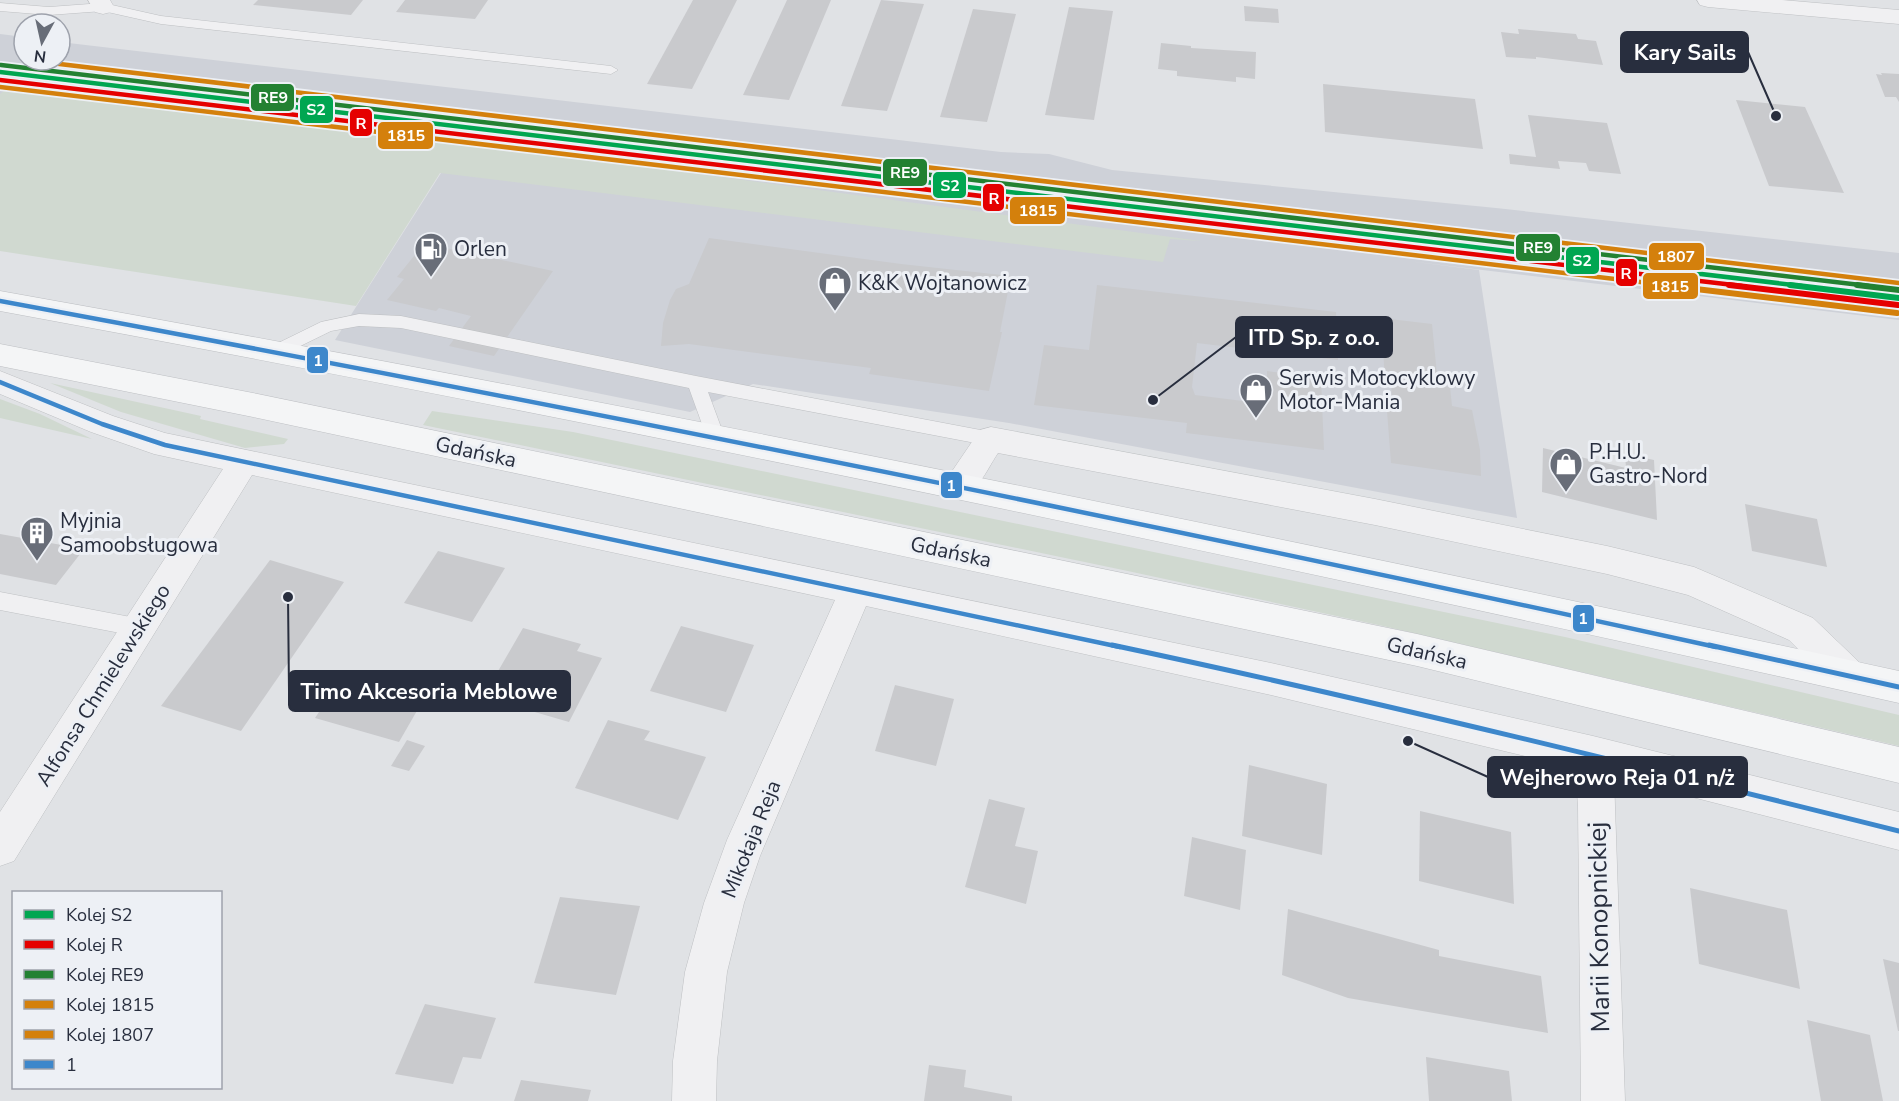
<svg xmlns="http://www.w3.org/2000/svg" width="1899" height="1101" viewBox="0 0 1899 1101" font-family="'Nunito Sans',sans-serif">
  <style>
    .built { fill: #ced1d8 }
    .green { fill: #d0d9d0 }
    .building { fill: #c9cacd }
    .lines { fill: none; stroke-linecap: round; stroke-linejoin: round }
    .service-casing { stroke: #bec0c3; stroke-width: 1 }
    .minor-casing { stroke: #bec0c3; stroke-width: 1 }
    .tertiary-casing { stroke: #bec0c3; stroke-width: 1 }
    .primary-casing { stroke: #bdbfc3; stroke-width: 1 }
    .service { fill: #f0f0f2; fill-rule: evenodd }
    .minor { fill: #f0f0f2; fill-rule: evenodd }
    .tertiary { fill: #f0f0f2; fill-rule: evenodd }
    .primary { fill: #f4f5f6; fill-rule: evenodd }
    .bus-1-far1-casing { stroke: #edf0f5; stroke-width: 9 }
    .bus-1-casing { stroke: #edf0f5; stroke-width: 10 }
    .bus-1-far1 { stroke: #3d87cb; stroke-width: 4.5 }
    .bus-1 { stroke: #3d87cb; stroke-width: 5 }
    .rail-1-far1-casing { stroke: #edf0f5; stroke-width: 8 }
    .rail-1-casing { stroke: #edf0f5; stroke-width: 10 }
    .rail-2-far1-casing { stroke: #edf0f5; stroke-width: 8 }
    .rail-2-casing { stroke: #edf0f5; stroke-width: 10 }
    .rail-3-far1-casing { stroke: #edf0f5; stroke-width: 8 }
    .rail-3-casing { stroke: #edf0f5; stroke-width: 10 }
    .rail-4-far1-casing { stroke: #edf0f5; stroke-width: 8 }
    .rail-4-casing { stroke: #edf0f5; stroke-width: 10 }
    .rail-5-casing { stroke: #edf0f5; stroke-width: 8 }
    .rail-1-far1 { stroke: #00a651; stroke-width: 4.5 }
    .rail-1 { stroke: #00a651; stroke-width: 6 }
    .rail-2-far1 { stroke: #e50000; stroke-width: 4.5 }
    .rail-2 { stroke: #e50000; stroke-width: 6 }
    .rail-3-far1 { stroke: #238132; stroke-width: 4.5 }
    .rail-3 { stroke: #238132; stroke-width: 6 }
    .rail-4-far1 { stroke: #d4800c; stroke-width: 4.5 }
    .rail-4 { stroke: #d4800c; stroke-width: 6 }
    .rail-5 { stroke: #d4800c; stroke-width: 4.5 }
    .labels { text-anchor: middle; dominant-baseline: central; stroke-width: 6; stroke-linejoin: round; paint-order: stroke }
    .poi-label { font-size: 21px; fill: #282e3e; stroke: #edf0f5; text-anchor: start }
    .street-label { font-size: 21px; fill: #282e3e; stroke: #edf0f5 }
    .near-street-label { font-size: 26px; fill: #282e3e; stroke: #edf0f5 }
    .leader { fill: none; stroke: #282e3e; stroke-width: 2 }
    .callout-dot { fill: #282e3e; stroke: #edf0f5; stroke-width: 2 }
    .callout { fill: #282e3e; stroke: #282e3e; stroke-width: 2 }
    .callout-label { font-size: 22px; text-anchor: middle; font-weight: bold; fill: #fff }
    .line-badge { stroke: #edf0f5; stroke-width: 2 }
    .badge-label { font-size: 16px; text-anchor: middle; font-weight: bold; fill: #fff }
  </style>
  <rect width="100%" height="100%" fill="#e0e2e5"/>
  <polygon class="built" points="0,34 24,37 24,60 60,60 60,42 1001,152 1049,154 1112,170 1496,208 1899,253 1899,320 1408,261 1479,270 1517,518 1009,423 753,384 690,412 335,340 455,151 0,94"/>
  <g class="green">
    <polygon points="14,83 1201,241 1170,239 1163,262 440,173 356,306 0,251 0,94"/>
    <polygon points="50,383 201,416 200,419 288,439 284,444 245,448 121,412"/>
    <polygon points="0,399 40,414 92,439 0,418"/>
    <polygon points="432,411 573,432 1565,637 1899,715 1899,746 1383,626 1123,570 423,425"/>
  </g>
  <g class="building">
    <polygon points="258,0 363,0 351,15 253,5"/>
    <polygon points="405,0 488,0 475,19 396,12"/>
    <polygon points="693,0 737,0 692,89 647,84"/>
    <polygon points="787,0 831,0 789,100 743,95"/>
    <polygon points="881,0 924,4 887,111 841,106"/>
    <polygon points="1244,6 1278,9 1279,23 1245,21"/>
    <polygon points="1069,7 1113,11 1094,120 1045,115"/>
    <polygon points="973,9 1016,14 987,122 940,117"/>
    <polygon points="1518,29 1576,34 1578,39 1596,41 1603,65 1536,57 1536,59 1506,57 1501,32 1519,34"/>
    <polygon points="1161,43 1191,46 1191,48 1256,52 1255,79 1236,77 1236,82 1177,76 1177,71 1158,69"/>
    <polygon points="1881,73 1899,74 1899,102 1896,97 1885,97 1876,74 1882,75"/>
    <polygon points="1323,84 1475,99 1483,149 1325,132"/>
    <polygon points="1736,100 1805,107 1844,193 1769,186"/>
    <polygon points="1528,115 1607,123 1621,174 1589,171 1586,163 1558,161 1560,169 1510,164 1509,154 1536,157"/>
    <polygon points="709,238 901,264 1011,276 1000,332 1002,332 989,391 869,374 871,368 689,344 661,346 663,323 670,300 676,289 689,284"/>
    <polygon points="432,245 553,271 494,356 449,346 471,316 439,308 436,311 387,300 404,279 397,277 414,256 421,258"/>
    <polygon points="1097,285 1336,312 1338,360 1197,343 1192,387 1195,395 1267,404 1267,371 1321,378 1324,450 1186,433 1187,423 1034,405 1044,345 1089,350"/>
    <polygon points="1381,318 1432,324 1438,385 1450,387 1452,406 1472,410 1480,450 1481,476 1391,463 1386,398 1392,399 1391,381 1385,380"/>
    <polygon points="1543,448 1626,468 1625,454 1654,460 1657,520 1542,492"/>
    <polygon points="1745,504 1817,519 1827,567 1752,551"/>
    <polygon points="0,534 84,549 56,585 0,574"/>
    <polygon points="438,551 505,568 472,622 404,603"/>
    <polygon points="270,560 344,582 241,731 161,706"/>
    <polygon points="681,626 754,645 726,712 650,691"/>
    <polygon points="523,628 581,644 577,651 602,658 569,722 483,697"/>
    <polygon points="341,679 422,702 399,742 315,718"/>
    <polygon points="895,685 954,699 936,766 875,751"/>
    <polygon points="608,720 650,731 644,740 706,757 678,820 575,788"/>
    <polygon points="407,740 425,746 409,771 391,766"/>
    <polygon points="1249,765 1327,784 1322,855 1242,836"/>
    <polygon points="989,799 1025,808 1015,846 1038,851 1026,904 965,887"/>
    <polygon points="1420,811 1511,832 1514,904 1419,881"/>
    <polygon points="1192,837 1246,850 1240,910 1184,896"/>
    <polygon points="1690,888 1787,910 1800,989 1699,964"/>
    <polygon points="560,897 640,906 616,995 534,983"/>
    <polygon points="1288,909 1439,950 1439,956 1541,976 1548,1033 1348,998 1282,975"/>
    <polygon points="1883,959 1899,963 1899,1031 1898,1031"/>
    <polygon points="425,1004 496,1018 481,1059 463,1057 453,1084 395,1074"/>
    <polygon points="1807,1020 1870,1035 1883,1101 1821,1101"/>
    <polygon points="1426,1057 1509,1071 1512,1101 1429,1101"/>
    <polygon points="929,1065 966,1070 964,1087 1012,1096 1012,1101 924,1101"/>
    <polygon points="521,1080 591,1090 588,1101 514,1101"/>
  </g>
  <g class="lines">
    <g class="service-casing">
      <g id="service">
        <polygon points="0,3 49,7 103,3 161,16 611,66 618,70 611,74 161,24 103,11 49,15 0,11"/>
        <polygon points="359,314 401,316 696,376 991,432 997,434 1000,439 997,444 991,446 708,392 725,438 722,443 716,445 710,443 707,438 689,388 401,328 359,326 331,331 276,358 270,357 267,352 270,347 321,322"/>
        <polygon points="0,592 141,619 148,622 151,628 148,634 141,637 0,610"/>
      </g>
    </g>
    <g class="minor-casing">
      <g id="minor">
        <polygon points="88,0 110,0 114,7 111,12 103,14 95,12"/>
        <polygon points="0,371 113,416 165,433 1271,663 1593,736 1899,812 1899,850 1614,777 1625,1101 1581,1101 1578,806 1575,768 1271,695 866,606 760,856 744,903 727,972 717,1061 716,1101 672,1101 673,1061 685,972 704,903 727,840 835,600 252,475 14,861 0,866 0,812 223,469 154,454 91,432 0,394"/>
        <path d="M991,427L1375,499L1607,546L1694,567L1813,618L1861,664L1866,675L1861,686L1848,691L1835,686L1789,640L1688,595L1607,574L1375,525L998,453C985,472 974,504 947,495L942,486L980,430Z"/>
      </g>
    </g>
    <g class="tertiary-casing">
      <polygon id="tertiary" points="1697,0 1782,0 1899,10 1899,24 1708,7 1700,5"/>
    </g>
    <g class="primary-casing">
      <g id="primary">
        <path d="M0,291C636,404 1268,534 1899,671V703C1268,562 636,428 0,311Z"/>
        <polygon points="0,344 253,393 1417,634 1899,747 1899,783 1417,666 253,417 0,366"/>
      </g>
    </g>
    <use href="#service" class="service"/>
    <use href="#minor" class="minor"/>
    <use href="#tertiary" class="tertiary"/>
    <use href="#primary" class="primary"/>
    <g class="bus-1-far1-casing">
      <g id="bus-1-far1">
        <path d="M0,301C574,407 1146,522 1716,647"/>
        <polyline points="0,382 102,424 165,445 1120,647"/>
      </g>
    </g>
    <g class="bus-1-casing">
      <g id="bus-1">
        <path d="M1112,645C1376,701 1638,766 1899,831"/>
        <polyline points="1709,645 1899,687"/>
      </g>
    </g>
    <use href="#bus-1-far1" class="bus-1-far1"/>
    <use href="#bus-1" class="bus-1"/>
    <g class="rail-1-far1-casing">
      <polyline id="rail-1-far1" points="0,72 1802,286"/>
    </g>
    <g class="rail-1-casing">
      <polyline id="rail-1" points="1790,285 1899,298"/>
    </g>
    <g class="rail-2-far1-casing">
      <polyline id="rail-2-far1" points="0,80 1742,286"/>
    </g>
    <g class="rail-2-casing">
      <polyline id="rail-2" points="1729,285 1898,305"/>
    </g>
    <g class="rail-3-far1-casing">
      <polyline id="rail-3-far1" points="1,65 1869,286"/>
    </g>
    <g class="rail-3-casing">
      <polyline id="rail-3" points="1857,285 1899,290"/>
    </g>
    <g class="rail-4-far1-casing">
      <polyline id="rail-4-far1" points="0,87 1674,286"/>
    </g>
    <g class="rail-4-casing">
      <polyline id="rail-4" points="1662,285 1897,313"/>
    </g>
    <g class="rail-5-casing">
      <polyline id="rail-5" points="26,60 1899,283"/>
    </g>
    <use href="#rail-1-far1" class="rail-1-far1"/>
    <use href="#rail-1" class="rail-1"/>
    <use href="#rail-2-far1" class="rail-2-far1"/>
    <use href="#rail-2" class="rail-2"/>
    <use href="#rail-3-far1" class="rail-3-far1"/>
    <use href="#rail-3" class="rail-3"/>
    <use href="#rail-4-far1" class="rail-4-far1"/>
    <use href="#rail-4" class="rail-4"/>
    <use href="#rail-5" class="rail-5"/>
  </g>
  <defs>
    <g id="fuel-pin" transform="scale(1.725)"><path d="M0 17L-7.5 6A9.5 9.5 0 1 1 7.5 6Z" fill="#686d78" stroke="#edf0f5"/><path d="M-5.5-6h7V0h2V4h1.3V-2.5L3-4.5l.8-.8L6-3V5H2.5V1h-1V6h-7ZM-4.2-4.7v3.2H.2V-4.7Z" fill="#fff"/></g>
    <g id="shop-pin" transform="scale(1.725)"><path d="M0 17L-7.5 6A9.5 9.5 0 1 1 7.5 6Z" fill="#686d78" stroke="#edf0f5"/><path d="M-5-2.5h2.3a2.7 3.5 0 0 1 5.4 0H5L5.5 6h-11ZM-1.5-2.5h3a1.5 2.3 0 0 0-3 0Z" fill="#fff"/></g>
    <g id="building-pin" transform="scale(1.725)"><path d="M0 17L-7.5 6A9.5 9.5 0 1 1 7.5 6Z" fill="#686d78" stroke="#edf0f5"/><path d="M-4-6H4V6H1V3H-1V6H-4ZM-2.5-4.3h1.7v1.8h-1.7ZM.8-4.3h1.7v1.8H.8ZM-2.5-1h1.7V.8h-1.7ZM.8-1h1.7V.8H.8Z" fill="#fff"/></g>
  </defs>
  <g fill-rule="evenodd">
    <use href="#fuel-pin" x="431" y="249"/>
    <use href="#shop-pin" x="835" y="283"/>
    <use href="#shop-pin" x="1256" y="390"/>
    <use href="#shop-pin" x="1566" y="464"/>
    <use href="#building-pin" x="37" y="533"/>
  </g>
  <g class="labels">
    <g class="poi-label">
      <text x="454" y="249">Orlen</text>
      <text x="858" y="283">K&amp;K Wojtanowicz</text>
      <text x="1279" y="378">Serwis Motocyklowy<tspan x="1279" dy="24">Motor-Mania</tspan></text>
      <text x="1589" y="452">P.H.U.<tspan x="1589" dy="24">Gastro-Nord</tspan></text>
      <text x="60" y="521">Myjnia<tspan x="60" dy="24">Samoobsługowa</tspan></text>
    </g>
    <g class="street-label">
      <text transform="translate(476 452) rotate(12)">Gdańska</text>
      <text transform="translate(951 552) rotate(12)">Gdańska</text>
      <text transform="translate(1427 653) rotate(13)">Gdańska</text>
      <text transform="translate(103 685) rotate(-58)">Alfonsa Chmielewskiego</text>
      <text transform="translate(751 839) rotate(-68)">Mikołaja Reja</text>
    </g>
    <g class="near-street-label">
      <text transform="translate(1599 927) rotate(-91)">Marii Konopnickiej</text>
    </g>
  </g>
  <path class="leader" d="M1776 116L1748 52M1153 400L1236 337M288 597L289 691M1408 741L1488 777"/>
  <g class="callout-dot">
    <circle cx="1776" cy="116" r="6"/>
    <circle cx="1153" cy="400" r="6"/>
    <circle cx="288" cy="597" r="6"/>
    <circle cx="1408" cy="741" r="6"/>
  </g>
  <g class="callout">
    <rect x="1621" y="32" width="127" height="40" rx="6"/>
    <rect x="1236" y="317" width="156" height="40" rx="6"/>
    <rect x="289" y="671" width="281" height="40" rx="6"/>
    <rect x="1488" y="757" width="259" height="40" rx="6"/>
  </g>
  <g class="callout-label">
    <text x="1685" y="60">Kary Sails</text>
    <text x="1314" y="345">ITD Sp. z o.o.</text>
    <text x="429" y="699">Timo Akcesoria Meblowe</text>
    <text x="1617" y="785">Wejherowo Reja 01 n/ż</text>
  </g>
  <g class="line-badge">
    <rect x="250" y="83" width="45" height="29" rx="6" fill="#238132"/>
    <rect x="299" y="95" width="35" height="29" rx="6" fill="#00a651"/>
    <rect x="349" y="108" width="24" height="29" rx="6" fill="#e50000"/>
    <rect x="377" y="121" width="57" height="29" rx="6" fill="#d4800c"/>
    <rect x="882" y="158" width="46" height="29" rx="6" fill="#238132"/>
    <rect x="932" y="171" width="35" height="28" rx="6" fill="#00a651"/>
    <rect x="982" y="183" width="23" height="29" rx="6" fill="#e50000"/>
    <rect x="1009" y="196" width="57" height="29" rx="6" fill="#d4800c"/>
    <rect x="1515" y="233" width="46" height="29" rx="6" fill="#238132"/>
    <rect x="1648" y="242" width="57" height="29" rx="6" fill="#d4800c"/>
    <rect x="1565" y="246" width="35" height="29" rx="6" fill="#00a651"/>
    <rect x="1615" y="258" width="23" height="29" rx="6" fill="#e50000"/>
    <rect x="1642" y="272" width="57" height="28" rx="6" fill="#d4800c"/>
    <rect x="306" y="346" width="23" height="28" rx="6" fill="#3d87cb"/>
    <rect x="940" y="471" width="23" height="28" rx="6" fill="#3d87cb"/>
    <rect x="1572" y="604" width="23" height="29" rx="6" fill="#3d87cb"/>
  </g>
  <g class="badge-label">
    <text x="273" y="103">RE9</text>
    <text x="316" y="115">S2</text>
    <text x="361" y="129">R</text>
    <text x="406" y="141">1815</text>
    <text x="905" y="178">RE9</text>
    <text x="950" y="191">S2</text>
    <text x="994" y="204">R</text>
    <text x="1038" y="216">1815</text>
    <text x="1538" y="253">RE9</text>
    <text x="1676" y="262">1807</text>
    <text x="1582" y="266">S2</text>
    <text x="1626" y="279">R</text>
    <text x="1670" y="292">1815</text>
    <text x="318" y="366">1</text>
    <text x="951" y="491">1</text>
    <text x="1583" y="624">1</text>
  </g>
  <rect x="12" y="891" width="210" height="198" fill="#edf0f5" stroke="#9ea2ac" stroke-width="1.5"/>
  <rect x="24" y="910" width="30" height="9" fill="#00a651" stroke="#9ea2ac" stroke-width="1.5"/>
  <text x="66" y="921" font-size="18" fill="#282e3e">Kolej S2</text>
  <rect x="24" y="940" width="30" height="9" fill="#e50000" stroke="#9ea2ac" stroke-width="1.5"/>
  <text x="66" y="951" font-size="18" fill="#282e3e">Kolej R</text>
  <rect x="24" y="970" width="30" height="9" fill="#238132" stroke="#9ea2ac" stroke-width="1.5"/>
  <text x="66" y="981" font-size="18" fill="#282e3e">Kolej RE9</text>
  <rect x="24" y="1000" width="30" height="9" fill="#d4800c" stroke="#9ea2ac" stroke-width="1.5"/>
  <text x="66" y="1011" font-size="18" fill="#282e3e">Kolej 1815</text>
  <rect x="24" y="1030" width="30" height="9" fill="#d4800c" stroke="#9ea2ac" stroke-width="1.5"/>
  <text x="66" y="1041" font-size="18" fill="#282e3e">Kolej 1807</text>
  <rect x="24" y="1060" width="30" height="9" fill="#3d87cb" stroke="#9ea2ac" stroke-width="1.5"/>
  <text x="66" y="1071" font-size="18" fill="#282e3e">1</text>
  <g transform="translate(42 42) rotate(188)"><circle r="28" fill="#edf0f5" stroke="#9ea2ac" stroke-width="1.5"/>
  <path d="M0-4.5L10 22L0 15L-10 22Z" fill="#686d78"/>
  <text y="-9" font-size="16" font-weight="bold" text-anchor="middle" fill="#282e3e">N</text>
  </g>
</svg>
